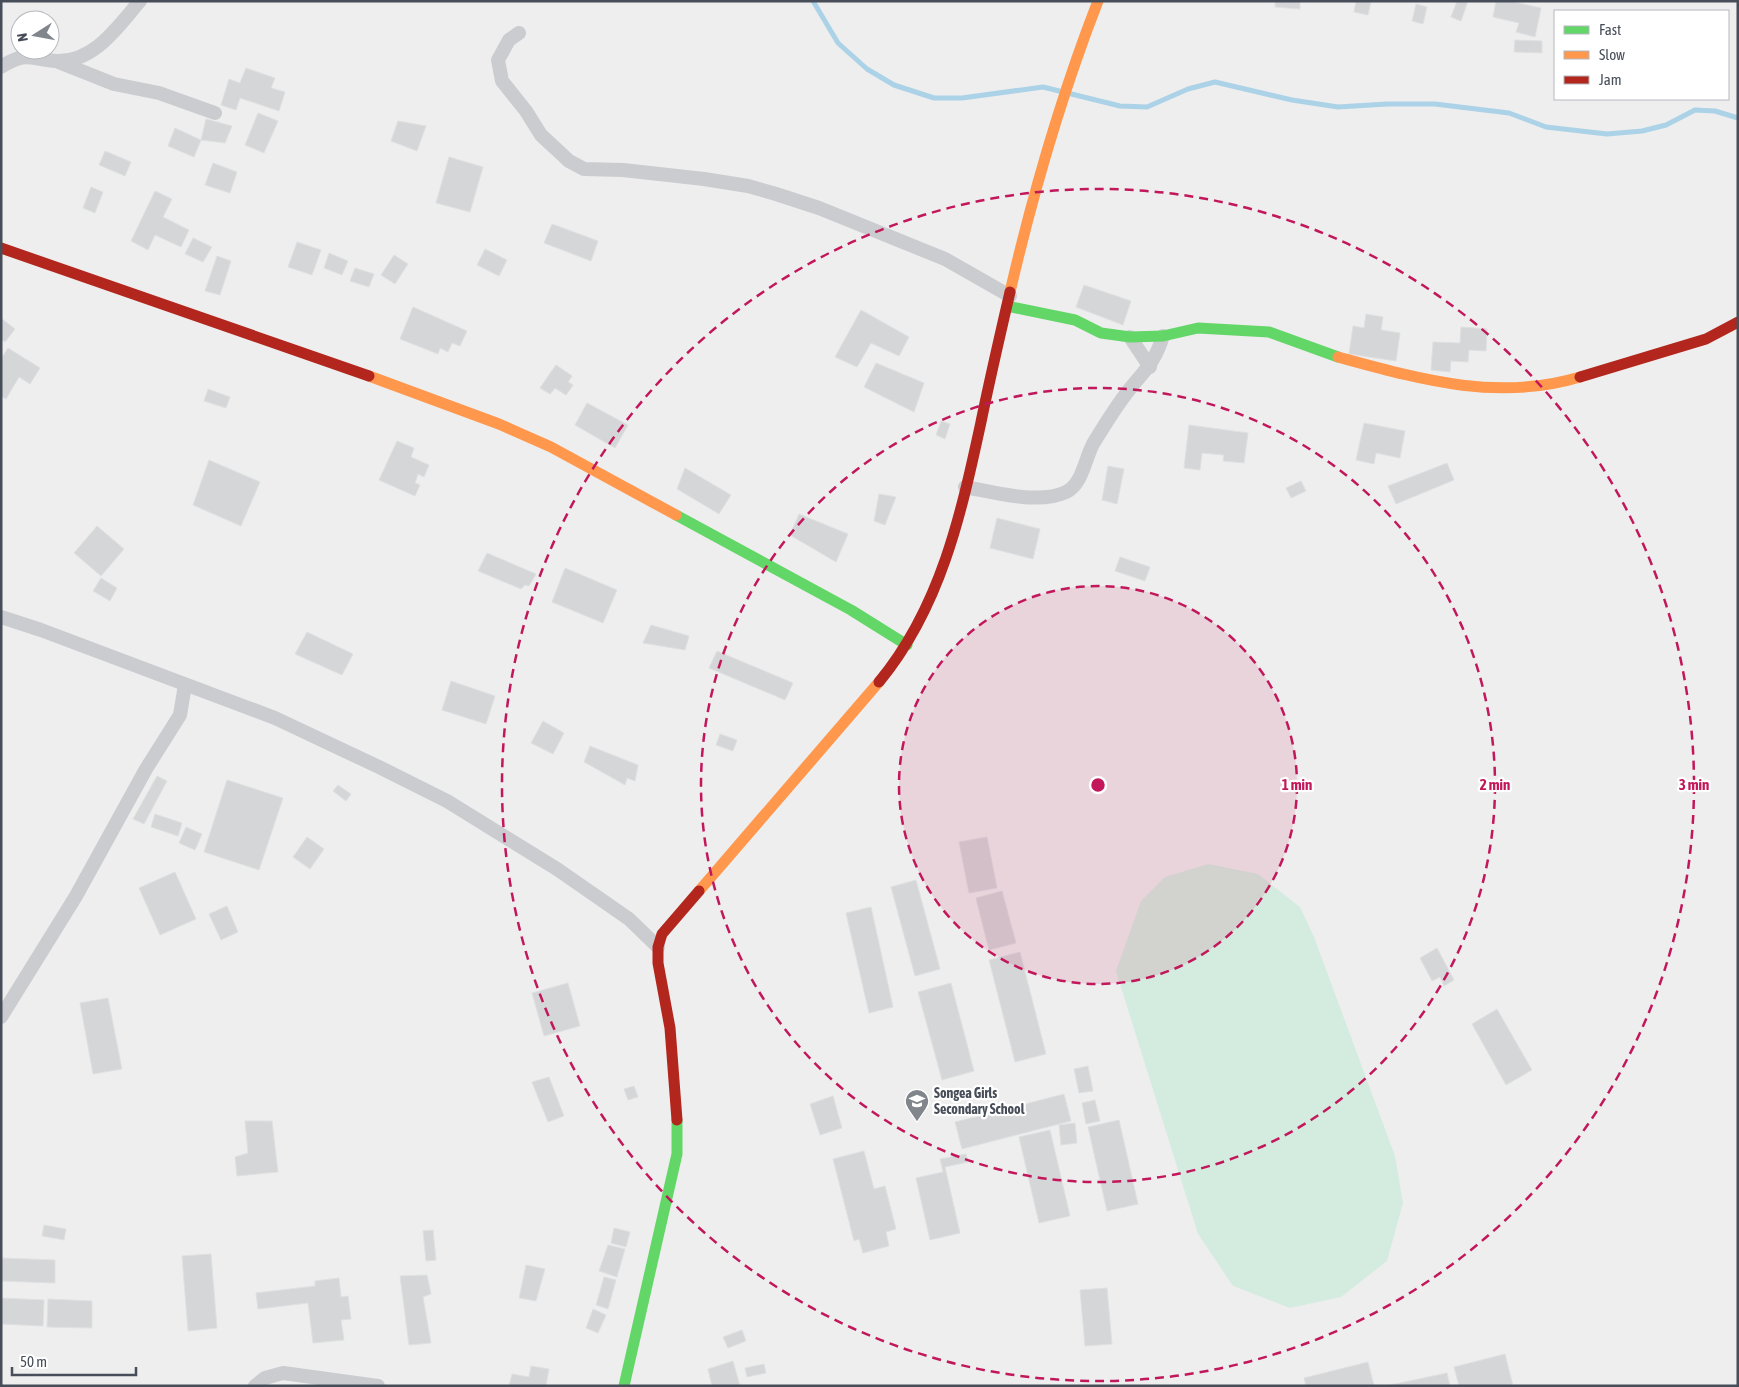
<svg xmlns="http://www.w3.org/2000/svg" width="1739" height="1387" viewBox="0 0 1739 1387" font-family="'Asap Condensed',sans-serif">
  <style>
    .grass { fill: #d4ece0 }
    .lines { fill: none; stroke-linecap: round; stroke-linejoin: round }
    .stream { stroke: #abd2e7; stroke-width: 5 }
    .building { fill: #d5d6d8; stroke: #dfe0e1 }
    .street { stroke: #cacccf; stroke-width: 14 }
    .fast { stroke: #63d668; stroke-width: 11 }
    .slow { stroke: #ff974d; stroke-width: 11 }
    .jam { stroke: #b3261e; stroke-width: 11 }
    .ring { fill: none; stroke: #c2185b; stroke-width: 2.5; stroke-dasharray: 9 6 }
    .labels { text-anchor: middle; dominant-baseline: central; stroke-width: 4.5; stroke-linejoin: round; paint-order: stroke }
    .poi-label { font-size: 14px; font-weight: bold; fill: #474e59; stroke: #fff; text-anchor: start }
    .centre { fill: #c2185b; stroke: #fff; stroke-width: 2.5 }
    .ring-label { font-size: 15px; text-anchor: middle; font-weight: bold; fill: #c2185b; stroke: #fff; stroke-width: 4.5; stroke-linejoin: round; paint-order: stroke }
  </style>
  <rect width="100%" height="100%" fill="#eee"/>
  <polygon class="grass" points="1208,864 1258,874 1300,907 1314,937 1395,1156 1403,1203 1387,1261 1341,1297 1290,1308 1233,1286 1198,1234 1116,971 1141,901 1165,877"/>
  <g class="lines">
    <polyline class="stream" points="813,1 838,43 867,69 894,85 934,98 962,98 1043,87 1120,106 1147,107 1188,89 1215,82 1292,100 1338,107 1387,104 1435,104 1509,113 1546,127 1607,134 1642,131 1666,125 1695,110 1715,111 1738,118"/>
  </g>
  <g class="building">
    <polygon points="1275,1 1300,1 1300,9 1275,7"/>
    <polygon points="1356,1 1371,1 1368,15 1354,12"/>
    <polygon points="1457,1 1468,1 1461,21 1451,17"/>
    <polygon points="1496,1 1510,1 1541,8 1535,37 1516,32 1519,23 1493,17"/>
    <polygon points="1416,4 1427,7 1423,24 1412,21"/>
    <polygon points="1515,40 1542,41 1542,53 1514,52"/>
    <polygon points="246,68 275,78 271,88 285,92 279,111 240,98 236,110 221,105 229,79 240,83"/>
    <polygon points="258,113 278,121 264,153 245,145"/>
    <polygon points="206,119 232,126 225,143 201,140"/>
    <polygon points="398,121 426,126 417,151 391,141"/>
    <polygon points="175,128 201,140 194,157 168,146"/>
    <polygon points="105,151 131,162 125,176 99,165"/>
    <polygon points="449,157 483,167 470,212 436,203"/>
    <polygon points="213,163 237,172 230,193 205,185"/>
    <polygon points="91,187 103,192 95,213 83,208"/>
    <polygon points="155,191 172,199 163,217 189,230 181,247 155,235 148,250 131,241"/>
    <polygon points="552,224 598,241 591,261 544,243"/>
    <polygon points="193,238 212,247 203,262 185,254"/>
    <polygon points="297,242 321,250 312,275 288,267"/>
    <polygon points="485,249 507,260 499,276 477,265"/>
    <polygon points="329,253 348,261 342,275 324,268"/>
    <polygon points="394,255 408,264 395,284 381,275"/>
    <polygon points="217,256 231,261 220,295 205,291"/>
    <polygon points="355,268 374,274 369,287 350,281"/>
    <polygon points="1084,285 1131,301 1123,325 1076,307"/>
    <polygon points="413,307 467,331 460,346 452,343 448,352 440,348 438,354 400,339"/>
    <polygon points="861,310 909,337 899,356 871,343 857,367 835,357"/>
    <polygon points="1366,314 1383,317 1381,330 1400,333 1396,361 1349,354 1353,326 1364,328"/>
    <polygon points="1,318 15,329 5,342 1,339"/>
    <polygon points="1461,327 1487,329 1486,351 1469,350 1468,362 1451,361 1450,372 1431,370 1433,342 1460,343"/>
    <polygon points="8,348 40,368 30,384 19,377 6,399 1,396 1,359"/>
    <polygon points="876,363 924,383 914,412 864,387"/>
    <polygon points="556,365 572,376 568,382 573,385 566,395 555,388 550,394 540,388"/>
    <polygon points="556,365 572,376 568,382 573,385 566,395 555,388 550,394 540,388"/>
    <polygon points="208,389 230,397 226,408 204,401"/>
    <polygon points="587,403 628,425 615,448 575,425"/>
    <polygon points="941,421 950,424 945,439 936,435"/>
    <polygon points="1364,423 1405,431 1400,458 1376,453 1374,464 1356,460"/>
    <polygon points="1189,425 1248,433 1244,463 1223,461 1224,455 1202,453 1200,470 1184,468"/>
    <polygon points="397,441 414,448 411,457 429,465 424,477 418,474 415,483 420,485 415,496 379,480"/>
    <polygon points="209,460 260,482 241,526 193,505"/>
    <polygon points="1447,463 1454,480 1396,504 1388,486"/>
    <polygon points="1108,466 1124,469 1117,504 1102,500"/>
    <polygon points="685,468 731,495 719,514 677,489"/>
    <polygon points="1301,481 1306,491 1291,498 1286,488"/>
    <polygon points="879,494 896,497 885,525 874,521"/>
    <polygon points="799,514 848,534 836,562 790,535"/>
    <polygon points="997,518 1040,529 1033,559 990,548"/>
    <polygon points="97,526 124,549 101,576 74,553"/>
    <polygon points="487,553 536,574 529,586 525,585 521,589 478,571"/>
    <polygon points="1120,557 1150,567 1145,581 1115,571"/>
    <polygon points="565,568 617,590 603,623 552,602"/>
    <polygon points="101,578 117,588 110,601 93,591"/>
    <polygon points="651,625 689,636 685,650 643,643"/>
    <polygon points="307,632 353,654 342,675 295,654"/>
    <polygon points="717,651 793,683 785,700 709,668"/>
    <polygon points="451,681 495,696 486,724 442,710"/>
    <polygon points="543,721 564,733 553,754 531,743"/>
    <polygon points="720,734 737,740 733,751 716,745"/>
    <polygon points="590,746 638,765 635,781 627,778 625,785 584,762"/>
    <polygon points="157,776 167,781 144,824 133,819"/>
    <polygon points="227,780 283,798 259,870 204,852"/>
    <polygon points="338,785 351,794 346,801 333,791"/>
    <polygon points="155,814 182,823 178,836 151,827"/>
    <polygon points="186,827 202,834 195,850 179,843"/>
    <polygon points="307,837 324,849 310,869 293,857"/>
    <polygon points="987,837 997,888 969,893 959,842"/>
    <polygon points="175,872 196,919 160,935 139,888"/>
    <polygon points="916,880 940,969 915,976 891,887"/>
    <polygon points="1002,891 1016,943 989,950 976,898"/>
    <polygon points="227,906 238,932 221,940 209,914"/>
    <polygon points="871,907 893,1007 869,1013 846,913"/>
    <polygon points="1437,948 1454,980 1444,986 1440,977 1432,981 1420,958"/>
    <polygon points="1020,952 1046,1054 1015,1062 989,960"/>
    <polygon points="568,983 580,1026 544,1036 532,993"/>
    <polygon points="951,983 974,1071 942,1080 918,992"/>
    <polygon points="108,998 122,1069 93,1074 80,1003"/>
    <polygon points="1497,1009 1532,1070 1506,1085 1472,1024"/>
    <polygon points="1088,1066 1093,1091 1079,1093 1074,1069"/>
    <polygon points="549,1077 564,1116 548,1122 532,1082"/>
    <polygon points="634,1086 638,1097 628,1100 624,1089"/>
    <polygon points="1064,1094 1071,1121 962,1149 955,1122"/>
    <polygon points="833,1096 842,1128 820,1135 810,1104"/>
    <polygon points="1095,1100 1100,1121 1086,1124 1082,1103"/>
    <polygon points="1119,1120 1138,1204 1107,1211 1088,1127"/>
    <polygon points="245,1121 272,1121 278,1172 237,1176 235,1157 248,1153"/>
    <polygon points="1075,1123 1077,1143 1061,1145 1059,1125"/>
    <polygon points="1050,1130 1070,1216 1039,1223 1019,1137"/>
    <polygon points="864,1151 874,1189 885,1186 896,1229 886,1232 889,1246 863,1253 859,1239 854,1241 833,1159"/>
    <polygon points="966,1154 968,1162 945,1167 960,1233 930,1240 916,1178 943,1172 940,1159"/>
    <polygon points="44,1225 66,1229 64,1240 42,1236"/>
    <polygon points="614,1228 630,1232 626,1247 611,1243"/>
    <polygon points="433,1230 436,1260 426,1261 423,1231"/>
    <polygon points="608,1245 625,1249 617,1277 599,1271"/>
    <polygon points="211,1254 217,1328 188,1331 182,1256"/>
    <polygon points="1,1258 55,1260 55,1283 1,1281"/>
    <polygon points="526,1265 545,1269 536,1301 519,1298"/>
    <polygon points="427,1275 431,1294 423,1297 431,1343 409,1345 400,1276"/>
    <polygon points="604,1277 616,1280 608,1309 596,1305"/>
    <polygon points="339,1278 341,1297 348,1296 351,1319 341,1320 344,1340 313,1343 308,1303 258,1309 256,1293 315,1286 315,1281"/>
    <polygon points="1107,1288 1112,1344 1085,1346 1080,1290"/>
    <polygon points="1,1298 44,1300 43,1326 1,1324"/>
    <polygon points="48,1299 92,1301 92,1328 47,1327"/>
    <polygon points="593,1309 606,1315 598,1333 586,1328"/>
    <polygon points="742,1330 746,1341 728,1348 723,1337"/>
    <polygon points="1505,1354 1513,1386 1459,1386 1454,1367"/>
    <polygon points="733,1361 740,1386 712,1386 708,1369"/>
    <polygon points="1368,1362 1374,1386 1306,1386 1304,1378"/>
    <polygon points="764,1364 766,1373 747,1377 745,1368"/>
    <polygon points="531,1366 549,1369 546,1386 509,1386 512,1374 529,1377"/>
    <polygon points="1447,1373 1450,1386 1386,1386"/>
  </g>
  <g class="lines">
    <g class="street">
      <polyline points="519,33 509,40 498,60 502,81 526,111 541,135 569,161 584,169 623,170 704,179 748,186 776,194 819,208 945,259 1010,296"/>
      <polyline points="56,61 114,84 159,93 215,113"/>
      <path d="M1,67C27,50 31,60 57,61C95,62 118,26 140,1"/>
      <polyline points="1130,337 1150,367"/>
      <path d="M965,487C993,492 1039,505 1066,492C1082,485 1085,459 1093,444C1104,426 1116,406 1129,390C1145,370 1155,362 1163,336"/>
      <polyline points="1,617 41,630 275,718 379,767 447,801 557,869 629,919 658,947"/>
      <polyline points="1,1017 76,896 146,769 180,715 185,685"/>
      <polyline points="255,1386 265,1378 283,1373 378,1386"/>
    </g>
    <g class="fast">
      <polyline points="1007,306 1075,320 1101,333 1130,337 1163,336 1198,328 1269,332 1338,357"/>
      <polyline points="676,515 851,610 907,645"/>
      <polyline points="624,1386 677,1154 677,1120"/>
    </g>
    <g class="slow">
      <path d="M1010,292C1033,193 1061,96 1098,1"/>
      <path d="M1338,357C1419,379 1497,402 1580,377"/>
      <polyline points="369,376 499,424 551,447 676,515"/>
      <polyline points="699,891 879,682"/>
    </g>
    <g class="jam">
      <polyline points="1,248 369,376"/>
      <polyline points="1580,377 1706,339 1738,322"/>
      <path d="M879,682C941,607 961,514 981,422C990,378 1000,335 1010,292"/>
      <polyline points="677,1120 670,1028 658,963 658,947 662,934 699,891"/>
    </g>
  </g>
  <circle cx="1098" cy="785" r="199" fill="#c2185b" fill-opacity=".12"/>
  <g class="ring">
    <circle cx="1098" cy="785" r="199"/>
    <circle cx="1098" cy="785" r="397"/>
    <circle cx="1098" cy="785" r="596"/>
  </g>
  <defs>
    <g id="school-pin" transform="scale(1.25)"><path d="M0 17L-7.5 6A9.5 9.5 0 1 1 7.5 6Z" fill="#81868d" stroke="#fff"/><path d="M0-5L7-2L0 1L-7-2ZM-4 1L0 2.5L4 1V4Q0 6-4 4Z" fill="#fff"/></g>
  </defs>
  <g fill-rule="evenodd">
    <use href="#school-pin" x="917" y="1101"/>
  </g>
  <g class="labels">
    <g class="poi-label">
      <text x="934" y="1093">Songea Girls<tspan x="934" dy="16">Secondary School</tspan></text>
    </g>
  </g>
  <circle cx="1098" cy="785" r="8" class="centre"/>
  <g class="ring-label">
    <text x="1297" y="790">1 min</text>
    <text x="1495" y="790">2 min</text>
    <text x="1694" y="790">3 min</text>
  </g>
  <rect width="1739" height="1387" fill="none" stroke="#474e59" stroke-width="5"/>
  <rect x="1554" y="10" width="175" height="90" fill="#ffffff" stroke="#b5b8bd"/>
  <rect x="1564" y="26" width="25" height="8" fill="#63d668" stroke="#b5b8bd"/>
  <text x="1599" y="35" font-size="15" fill="#474e59">Fast</text>
  <rect x="1564" y="51" width="25" height="8" fill="#ff974d" stroke="#b5b8bd"/>
  <text x="1599" y="60" font-size="15" fill="#474e59">Slow</text>
  <rect x="1564" y="76" width="25" height="8" fill="#b3261e" stroke="#b5b8bd"/>
  <text x="1599" y="85" font-size="15" fill="#474e59">Jam</text>
  <g transform="translate(35 35) rotate(259)"><circle r="24" fill="#ffffff" stroke="#b5b8bd"/>
  <path d="M0-4L9 19L0 12L-9 19Z" fill="#81868d"/>
  <text y="-8" font-size="14" font-weight="bold" text-anchor="middle" fill="#474e59">N</text>
  </g>
  <path d="M12 1367v8h124v-8" fill="none" stroke="#474e59" stroke-width="2.5"/>
  <text x="20" y="1367" font-size="15" fill="#474e59" stroke="#ffffff" stroke-width="4" paint-order="stroke">50 m</text>
</svg>
